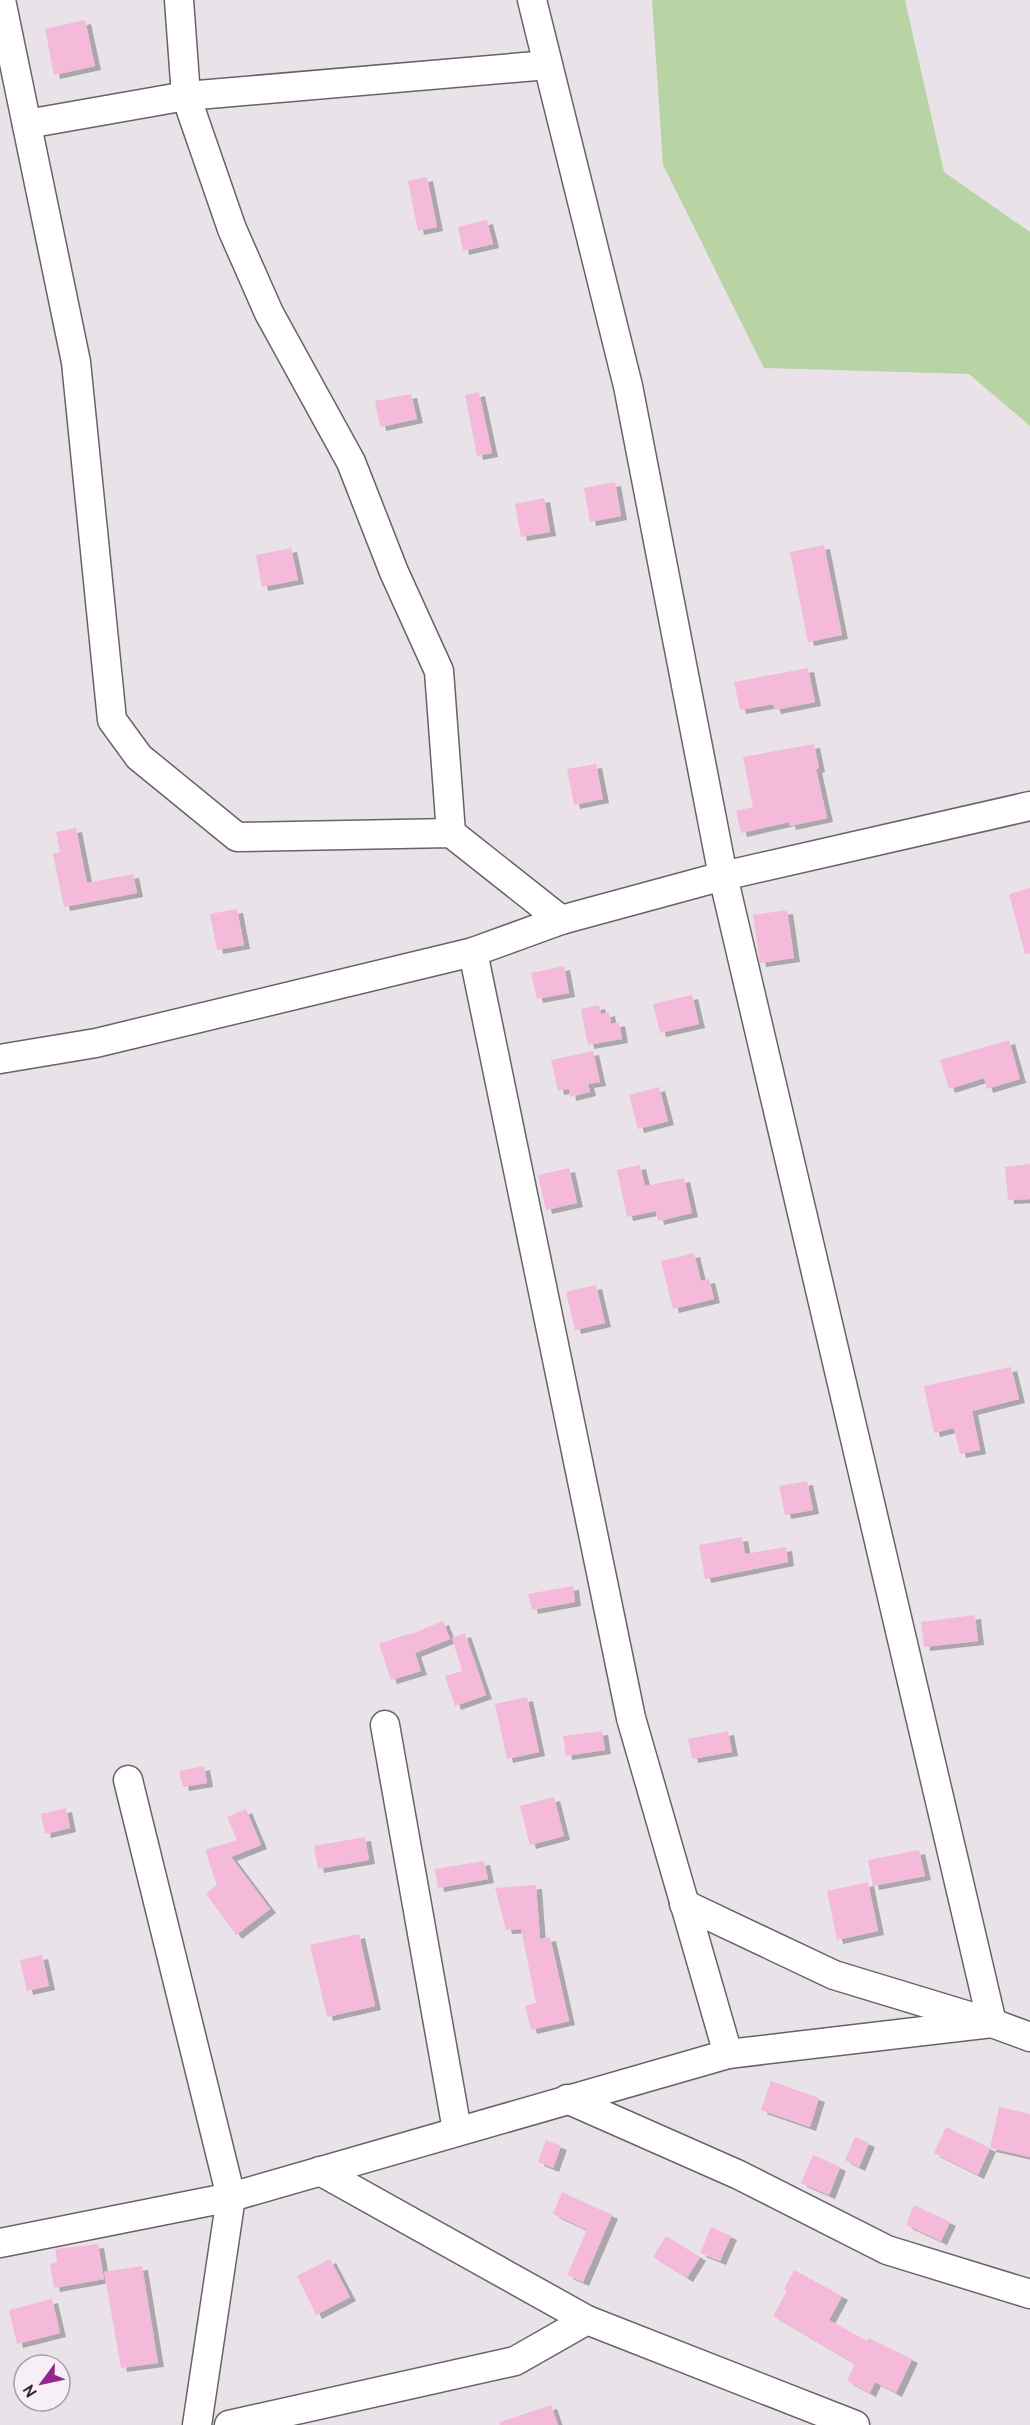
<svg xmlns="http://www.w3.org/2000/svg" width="1030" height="2425" viewBox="0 0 1030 2425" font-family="Cabin,sans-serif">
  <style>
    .green { fill: #b9d4a4 }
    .building { fill: #f5b9d9; filter: url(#shadow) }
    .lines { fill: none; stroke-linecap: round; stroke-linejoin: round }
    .minor-casing { stroke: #686368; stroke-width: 31 }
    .minor { stroke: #fff; stroke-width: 28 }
  </style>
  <defs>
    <filter id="shadow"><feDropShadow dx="6" dy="4" stdDeviation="0" flood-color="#0004"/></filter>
  </defs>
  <rect width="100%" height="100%" fill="#e9e3e9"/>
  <polygon class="green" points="652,0 905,0 944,172 1030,232 1030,426 969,374 764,368 663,165"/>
  <g class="building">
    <polygon points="85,20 95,66 54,75 45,29"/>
    <polygon points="427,177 437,227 418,231 408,181"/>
    <polygon points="487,220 493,244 463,251 458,227"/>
    <polygon points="479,392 492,453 477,456 465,395"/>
    <polygon points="411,394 417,419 380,427 375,401"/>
    <polygon points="615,482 621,516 590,522 584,488"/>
    <polygon points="544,498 550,532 521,537 515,504"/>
    <polygon points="824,545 842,635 808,642 790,552"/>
    <polygon points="291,548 298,580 262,587 256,555"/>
    <polygon points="808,668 815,702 775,710 773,704 740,710 734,682"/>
    <polygon points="814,744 819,768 816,769 827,818 790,826 789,822 741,833 736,811 753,807 743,757"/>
    <polygon points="596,764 603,799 574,805 567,769"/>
    <polygon points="76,828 87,883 133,874 137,893 64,907 53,854 60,852 56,832"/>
    <polygon points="1030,888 1030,953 1025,954 1009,894"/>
    <polygon points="237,909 244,945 217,950 210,914"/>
    <polygon points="787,910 794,958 760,963 753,915"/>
    <polygon points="564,966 569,993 537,999 531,973"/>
    <polygon points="692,995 699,1024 660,1033 653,1004"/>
    <polygon points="599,1005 601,1014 609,1012 611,1024 619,1022 622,1039 588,1045 581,1009"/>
    <polygon points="1009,1040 1020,1079 987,1089 984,1078 949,1089 940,1060"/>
    <polygon points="593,1051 600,1082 588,1084 590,1092 570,1097 569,1089 558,1091 551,1060"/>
    <polygon points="659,1087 668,1121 638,1129 629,1095"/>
    <polygon points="1030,1164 1030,1199 1008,1200 1005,1167"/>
    <polygon points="640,1165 645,1186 684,1178 692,1213 658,1221 656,1211 627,1217 617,1170"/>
    <polygon points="569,1168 577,1203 546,1210 538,1175"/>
    <polygon points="694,1253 701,1281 709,1279 714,1299 673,1309 661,1261"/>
    <polygon points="596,1285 605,1323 575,1330 566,1292"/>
    <polygon points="1011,1367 1019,1399 972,1411 980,1450 960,1454 954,1428 934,1433 924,1386"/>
    <polygon points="807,1481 813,1510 785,1515 779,1486"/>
    <polygon points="742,1537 745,1554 786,1547 788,1562 705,1579 699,1545"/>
    <polygon points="573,1586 575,1602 532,1610 528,1594"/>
    <polygon points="975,1615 978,1641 924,1647 921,1622"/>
    <polygon points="443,1621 450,1639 415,1653 421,1671 391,1680 379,1644 408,1634 409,1635"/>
    <polygon points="465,1633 486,1695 455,1706 445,1676 462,1671 452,1638"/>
    <polygon points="527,1697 539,1752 507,1759 495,1704"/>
    <polygon points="602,1731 605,1750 566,1756 563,1736"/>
    <polygon points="728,1731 732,1752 692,1759 688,1739"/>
    <polygon points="204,1766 207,1783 183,1787 179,1771"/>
    <polygon points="554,1797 564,1836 530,1845 520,1806"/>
    <polygon points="66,1808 70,1828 45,1834 41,1814"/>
    <polygon points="246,1809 261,1845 231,1857 270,1909 236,1935 206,1894 217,1885 205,1850 237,1840 227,1817"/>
    <polygon points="365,1837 369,1860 318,1869 314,1846"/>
    <polygon points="919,1850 925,1876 873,1886 868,1860"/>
    <polygon points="484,1861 488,1879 438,1888 435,1869"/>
    <polygon points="868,1882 878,1931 837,1940 827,1891"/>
    <polygon points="536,1885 540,1939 550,1937 569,2021 531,2030 525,2006 536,2003 521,1929 506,1930 495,1888"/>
    <polygon points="359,1934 375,2006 327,2017 310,1945"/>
    <polygon points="42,1955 49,1986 27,1991 20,1960"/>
    <polygon points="771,2081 819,2098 810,2127 761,2110"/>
    <polygon points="999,2107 1030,2114 1030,2157 990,2148"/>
    <polygon points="946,2127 990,2148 978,2175 934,2153"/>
    <polygon points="855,2137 869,2143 859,2167 845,2160"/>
    <polygon points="546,2140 561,2146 553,2168 538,2162"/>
    <polygon points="813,2155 840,2167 829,2195 801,2183"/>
    <polygon points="562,2192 612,2215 583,2282 567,2275 587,2230 553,2214"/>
    <polygon points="914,2205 950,2222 941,2241 906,2225"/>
    <polygon points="711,2227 731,2236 720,2261 700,2253"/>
    <polygon points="666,2236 700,2257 687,2278 653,2257"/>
    <polygon points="98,2244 104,2279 54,2288 50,2264 57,2262 55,2249"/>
    <polygon points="330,2259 350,2297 316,2315 297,2276"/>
    <polygon points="142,2266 158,2363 121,2368 104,2272"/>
    <polygon points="794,2270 842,2296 829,2320 867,2341 868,2338 912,2359 896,2393 875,2382 870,2393 847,2381 855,2364 773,2316 787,2291 784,2289"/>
    <polygon points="52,2299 60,2333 17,2344 9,2310"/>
    <polygon points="551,2405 558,2425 500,2425 500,2422"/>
  </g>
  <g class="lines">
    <g class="minor-casing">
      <g id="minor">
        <polyline points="1,0 76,362 112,720 139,757 237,837 451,833 561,920"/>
        <polyline points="179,0 186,96 232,229 269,313 351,462 394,572 439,671 451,833"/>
        <polyline points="532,0 628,386 723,876 992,2023 834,1975 684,1904"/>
        <polyline points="27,124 186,96 548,65"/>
        <polyline points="473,952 631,1718 728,2054"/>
        <polyline points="0,1059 96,1043 473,952 561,920 723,876 1030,806"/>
        <polyline points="385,1725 457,2130"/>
        <polyline points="128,1780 231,2197 197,2425"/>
        <polyline points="567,2099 739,2175 887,2250 1030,2294"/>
        <polyline points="320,2171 587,2320 855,2425"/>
        <polyline points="0,2243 231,2197 728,2054 992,2023 1030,2037"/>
        <polyline points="229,2425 515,2361 587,2320"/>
      </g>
    </g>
    <use href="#minor" class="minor"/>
  </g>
  <g transform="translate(42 2383) rotate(237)"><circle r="28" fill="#f6f0f6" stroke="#a5a0a5" stroke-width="1.5"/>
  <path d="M0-4.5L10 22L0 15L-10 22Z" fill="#93288a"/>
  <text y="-9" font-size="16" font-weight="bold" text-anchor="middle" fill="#2b292b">N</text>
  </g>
</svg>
